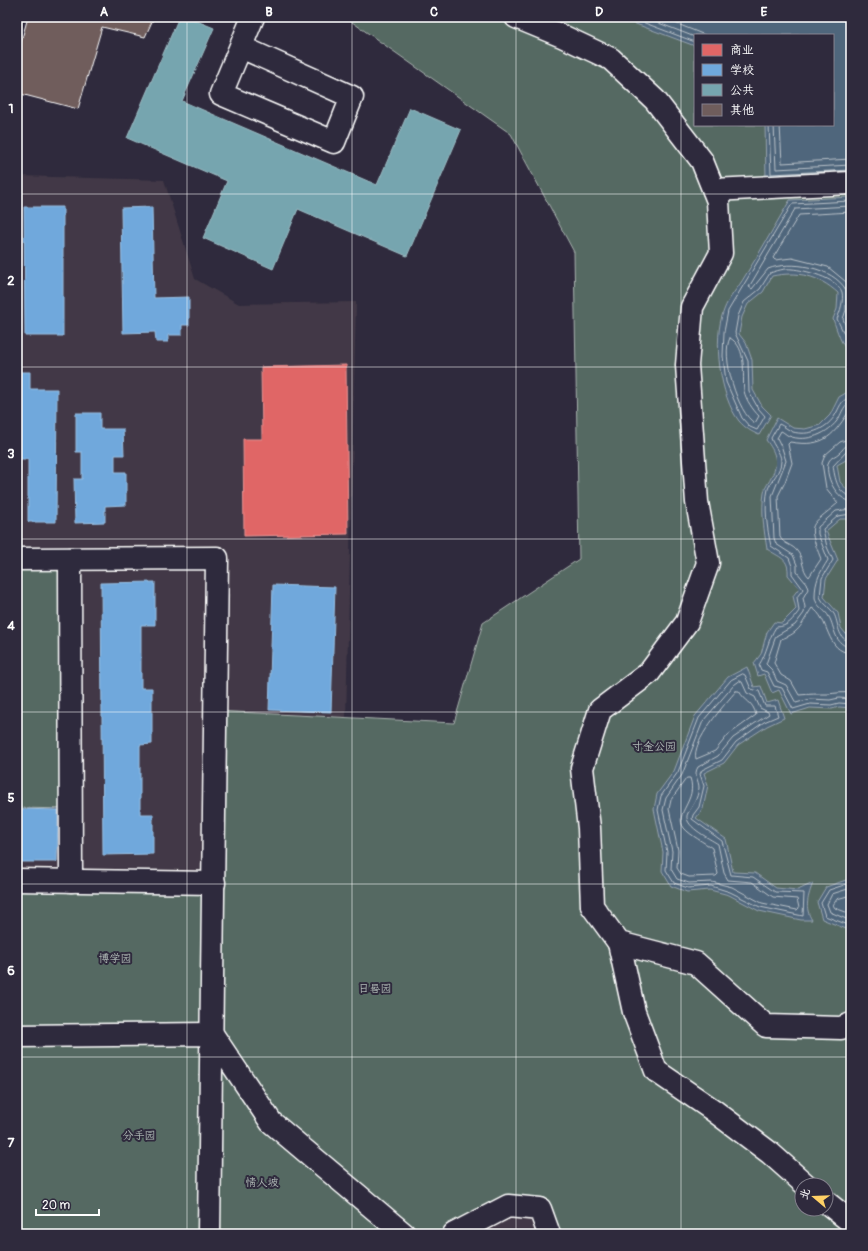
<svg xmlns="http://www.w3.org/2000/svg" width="868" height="1251" viewBox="0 0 868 1251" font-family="Pangolin,'LXGW WenKai TC',sans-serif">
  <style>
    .built { fill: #423946 }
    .green { fill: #556962; stroke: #aab4b0; fill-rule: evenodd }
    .water { fill: #50667b; stroke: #96a3b0 }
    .shops { fill: #e06666; stroke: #e99494 }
    .schools { fill: #6fa8dc; stroke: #9ac2e6 }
    .public { fill: #76a5af; stroke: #9fc0c7 }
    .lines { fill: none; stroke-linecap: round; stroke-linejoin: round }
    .shore { stroke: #b9c2ca; stroke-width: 1 }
    .building { fill: #6f5d5c; stroke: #fff }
    .street-casing { stroke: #fff; stroke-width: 25 }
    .street { stroke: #2f2a3d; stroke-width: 22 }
    .grid { fill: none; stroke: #fff; stroke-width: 1; stroke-opacity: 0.55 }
    .labels { text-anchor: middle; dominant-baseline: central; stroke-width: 4; stroke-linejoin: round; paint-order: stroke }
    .park-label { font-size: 11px; fill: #b2bcb8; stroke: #2f2a3d }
    .neatline { fill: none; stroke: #fff; stroke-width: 1.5 }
    .grid-label { font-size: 13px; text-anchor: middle; font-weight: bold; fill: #fff }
  </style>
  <rect width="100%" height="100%" fill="#2f2a3d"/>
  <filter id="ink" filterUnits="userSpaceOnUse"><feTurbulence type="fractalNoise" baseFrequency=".025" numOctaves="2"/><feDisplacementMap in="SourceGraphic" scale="8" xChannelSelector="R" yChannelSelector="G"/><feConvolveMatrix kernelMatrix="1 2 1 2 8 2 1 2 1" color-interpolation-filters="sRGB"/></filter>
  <g filter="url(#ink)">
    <polygon class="built" points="17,176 164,180 195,279 239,304 356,302 346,718 454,723 558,1234 17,1234"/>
    <g class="green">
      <path d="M345,17H851V1234H546L525,1212L454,1234H17V880L213,883L216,711L454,723L483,623L579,559L574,252L511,134ZM695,35H833V125H695ZM802,1185H826V1209H802Z"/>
      <polygon points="17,559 70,559 71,809 17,808"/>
    </g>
    <g class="water">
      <polygon points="617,17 851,17 851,174 766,179 765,125 833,125 833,35 695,35 695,46"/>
      <path d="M851,197V354C841,346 837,330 833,319L837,309L838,293C818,275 798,271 772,276L763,292L748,304L742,317L739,334L746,343L752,360L753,390L762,406L771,415L759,435C752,432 745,428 739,421C720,397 712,339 724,310C728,298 739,287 745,276C761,251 775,225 790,200Z"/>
      <path d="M851,390V451L846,460L837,465L840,482L851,494V512L849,519H840L826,531L838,560L826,579L824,597L838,613L841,628L851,640V708L839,707L832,709L810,708L791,714L779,690L772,693L764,674L758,676L754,663L761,654L767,632L774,622L782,623L796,609L793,596L799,588L788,575C789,558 780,558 767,549C764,531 761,511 764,493C765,486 769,483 772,476C779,461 775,452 766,440L777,418L793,428L805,429L820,425L830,415L839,397Z"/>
      <path d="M747,667L754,687L761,686L767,703L778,700L784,718L767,726L738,745L724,763L704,773L708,785L703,809L696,818L726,839L733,872L755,873L776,888L798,890L813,883C808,896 804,908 812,920H801L759,911L729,895L710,890L687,892L671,886L662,871L663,852L654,809L657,794L674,771L695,716L728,677Z"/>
      <polygon points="851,875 851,931 822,919 817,902 826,887 846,880"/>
    </g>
    <polygon class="shops" points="346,365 348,534 244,536 243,439 262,439 261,367"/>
    <g class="schools">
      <polygon points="24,207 63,207 63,336 25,336"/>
      <polygon points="152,207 154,298 189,297 189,325 182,325 182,335 168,335 168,342 156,342 155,332 123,333 121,208"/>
      <polygon points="17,372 30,372 30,389 57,389 56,522 28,522 28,459 17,459"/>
      <polygon points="76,413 100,413 100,429 123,429 124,455 115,455 115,472 126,472 126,505 105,506 105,522 75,523 74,479 82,479 82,452 76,452"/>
      <polygon points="155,582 155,625 141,625 141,688 152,688 152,744 140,745 140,814 153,814 153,854 103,855 101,583"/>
      <polygon points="273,585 335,587 331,712 269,710"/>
      <polygon points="17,809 58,810 57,862 17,862"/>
    </g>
    <polygon class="public" points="179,17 187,17 214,28 182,101 377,185 410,108 461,130 407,256 298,209 273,269 203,238 227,181 127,138"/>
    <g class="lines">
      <g class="shore">
        <polyline points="629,17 695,42"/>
        <polyline points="643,17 695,37"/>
        <polyline points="660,17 705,35"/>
        <polyline points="769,125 771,174 851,170"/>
        <polyline points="774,125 776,169 851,165"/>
        <polyline points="780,125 782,163 851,159"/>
        <path d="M851,201L792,204L728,311L724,332L723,356L726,382L742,418L750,427L757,430L765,416L758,408L749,392L748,361L735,333L738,316L744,302L760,289L770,273C776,271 785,268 792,269C804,270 837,278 842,292C844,300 840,312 837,319L851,348"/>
        <path d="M851,206L795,209L749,287L752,289L768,269C790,260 833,267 846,290V310L843,319L851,338"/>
        <polyline points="851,212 799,215 773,258 775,260 792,258 828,267 851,286"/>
        <path d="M730,338C748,348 742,375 744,391C746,400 753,410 759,416L755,423C738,415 720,354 730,338Z"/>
        <path d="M851,396C839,402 841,406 834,417C825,430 808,436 793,432C788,430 784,426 779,424L771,438C773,446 781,452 781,461C781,472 771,480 768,489C764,506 767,529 771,546L789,558L792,566V574L803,589L797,597L799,611C793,619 788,627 776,627C768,639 767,653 759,665L761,670L767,672L774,686L782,688L793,709L810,704L831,705L839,703L851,704"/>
        <path d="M851,401C844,405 842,412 839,418C829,434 806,443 789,436C786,435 784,432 781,431L777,438L782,448L786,461L772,496L774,538L776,544L793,555L797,565V572L806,583L808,589L803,598L805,607L804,613L795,625L776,636L766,664L772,670L777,681L786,685L796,703L810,699L830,700L839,698L851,699"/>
        <path d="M851,408C834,435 825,448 790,442L788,444L792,463L785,482L778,496L780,537C783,544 793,545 797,551C804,559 801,569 809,577L821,559C806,521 810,527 838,503L826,488L822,463L825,455L840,442L851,438"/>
        <path d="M851,444C844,445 844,449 839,453C836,456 831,457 829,461C823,474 837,501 851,501"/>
        <path d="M851,450L847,451L833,466C835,477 837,494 851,496"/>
        <path d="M851,509L836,511L818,527V534L828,560C820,573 815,580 815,597C815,606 826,610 829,617C835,627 834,646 851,647"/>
        <path d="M851,514L838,516L823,529L827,547L833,560L822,578L820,597C823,604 831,608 834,614C839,623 837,640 851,642"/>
        <path d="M851,653C825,652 830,618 812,608C802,622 801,633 781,639L774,663L781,675L791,681L799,695C809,694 818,694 828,694C836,693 843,692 851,693"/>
        <polygon points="743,674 745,675 751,689 759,691 765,706 775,706 778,716 764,722 736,742 722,760 702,770 700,774 704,786 699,807 693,815 692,819 722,841 731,875 753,877 775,892 804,893 803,916 760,907 730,892 711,886 688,888 674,883 666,870 667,852 658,810 661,796 678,772 699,718 731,680"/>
        <path d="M740,681L742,682L747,693L755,697L760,708L768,712L769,714L733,738L718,756L698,767C693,775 699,780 699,788C697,800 694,803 688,813C681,825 709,838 718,844L724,873L728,880L752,882L773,897L797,899L799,908L797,910L762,903L732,887L712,882L689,883L677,879L671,869L672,851L663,810L666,798L682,775L703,721L734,685Z"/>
        <path d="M736,691H739C745,702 753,701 756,715L728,735L715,751L696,759C691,742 725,704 736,691Z"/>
        <path d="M687,778H690C698,801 673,813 684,828C691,836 704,842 712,848L718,874L716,876L689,877L681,874L677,868L678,850L669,809L671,800Z"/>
        <polyline points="851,881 847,884 829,890 821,903 825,916 851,926"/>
        <polyline points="851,888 832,894 827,904 830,912 851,921"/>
        <polyline points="851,895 837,899 833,905 835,908 851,914"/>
      </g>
    </g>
    <polygon class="building" points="28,17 154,17 145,37 102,27 78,109 17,93 17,56"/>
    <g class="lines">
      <g class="street-casing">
        <g id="street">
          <polyline points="516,17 562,36 611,59 655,100 702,161 718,201 721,253 692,307 687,365 697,502 708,563 687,622 649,673 600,710 582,768 589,828 592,906 619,943 696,963 766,1026 841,1028 851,1024"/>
          <polyline points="241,47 352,97 334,142 221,94 253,17"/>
          <polyline points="714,190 851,183"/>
          <polyline points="17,559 217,558 209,1234"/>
          <polyline points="70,559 71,881"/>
          <polyline points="17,880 214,883"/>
          <polyline points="619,943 634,1012 656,1071 713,1110 770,1153 806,1185"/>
          <polyline points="17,1036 212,1034 271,1122 404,1234"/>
          <polyline points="826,1202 851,1222"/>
          <polyline points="454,1234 508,1206 540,1209 549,1234"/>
        </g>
      </g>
      <use href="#street" class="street"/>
    </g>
  </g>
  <path class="grid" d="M187,17V1234M352,17V1234M516,17V1234M681,17V1234M17,194H851M17,367H851M17,539H851M17,712H851M17,884H851M17,1057H851"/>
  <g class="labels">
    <g class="park-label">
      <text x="654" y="746">寸金公园</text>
      <text x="115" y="958">博学园</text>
      <text x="375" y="988">日晷园</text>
      <text x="139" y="1135">分手园</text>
      <text x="262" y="1182">情人坡</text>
    </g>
  </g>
  <rect width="868" height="1251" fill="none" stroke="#2f2a3d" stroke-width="44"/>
  <rect x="694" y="34" width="140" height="92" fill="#2f2a3d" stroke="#827f8b"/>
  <rect x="702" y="44" width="20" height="12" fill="#e06666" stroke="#827f8b"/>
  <text x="730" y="54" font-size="12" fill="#ffffff">商业</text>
  <rect x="702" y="64" width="20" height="12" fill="#6fa8dc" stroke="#827f8b"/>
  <text x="730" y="74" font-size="12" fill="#ffffff">学校</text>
  <rect x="702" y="84" width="20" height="12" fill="#76a5af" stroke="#827f8b"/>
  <text x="730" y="94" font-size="12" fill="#ffffff">公共</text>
  <rect x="702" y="104" width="20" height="12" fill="#6f5d5c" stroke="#827f8b"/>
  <text x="730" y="114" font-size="12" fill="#ffffff">其他</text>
  <g transform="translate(814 1197) rotate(289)"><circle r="19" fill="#2f2a3d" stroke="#827f8b"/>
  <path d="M0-3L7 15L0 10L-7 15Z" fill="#ffd166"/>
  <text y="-6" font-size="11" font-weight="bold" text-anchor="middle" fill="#ffffff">北</text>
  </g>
  <path d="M36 1209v6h63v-6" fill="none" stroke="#ffffff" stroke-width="2"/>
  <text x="42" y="1209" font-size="12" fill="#ffffff" stroke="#2f2a3d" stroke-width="3" paint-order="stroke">20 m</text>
  <rect x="22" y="22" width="824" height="1207" class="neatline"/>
  <g class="grid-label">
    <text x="104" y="16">A</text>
    <text x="269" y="16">B</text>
    <text x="434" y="16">C</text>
    <text x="599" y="16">D</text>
    <text x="764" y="16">E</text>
    <text x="11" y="113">1</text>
    <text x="11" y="285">2</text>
    <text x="11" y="458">3</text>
    <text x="11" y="630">4</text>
    <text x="11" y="802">5</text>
    <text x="11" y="975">6</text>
    <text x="11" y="1147">7</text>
  </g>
</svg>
